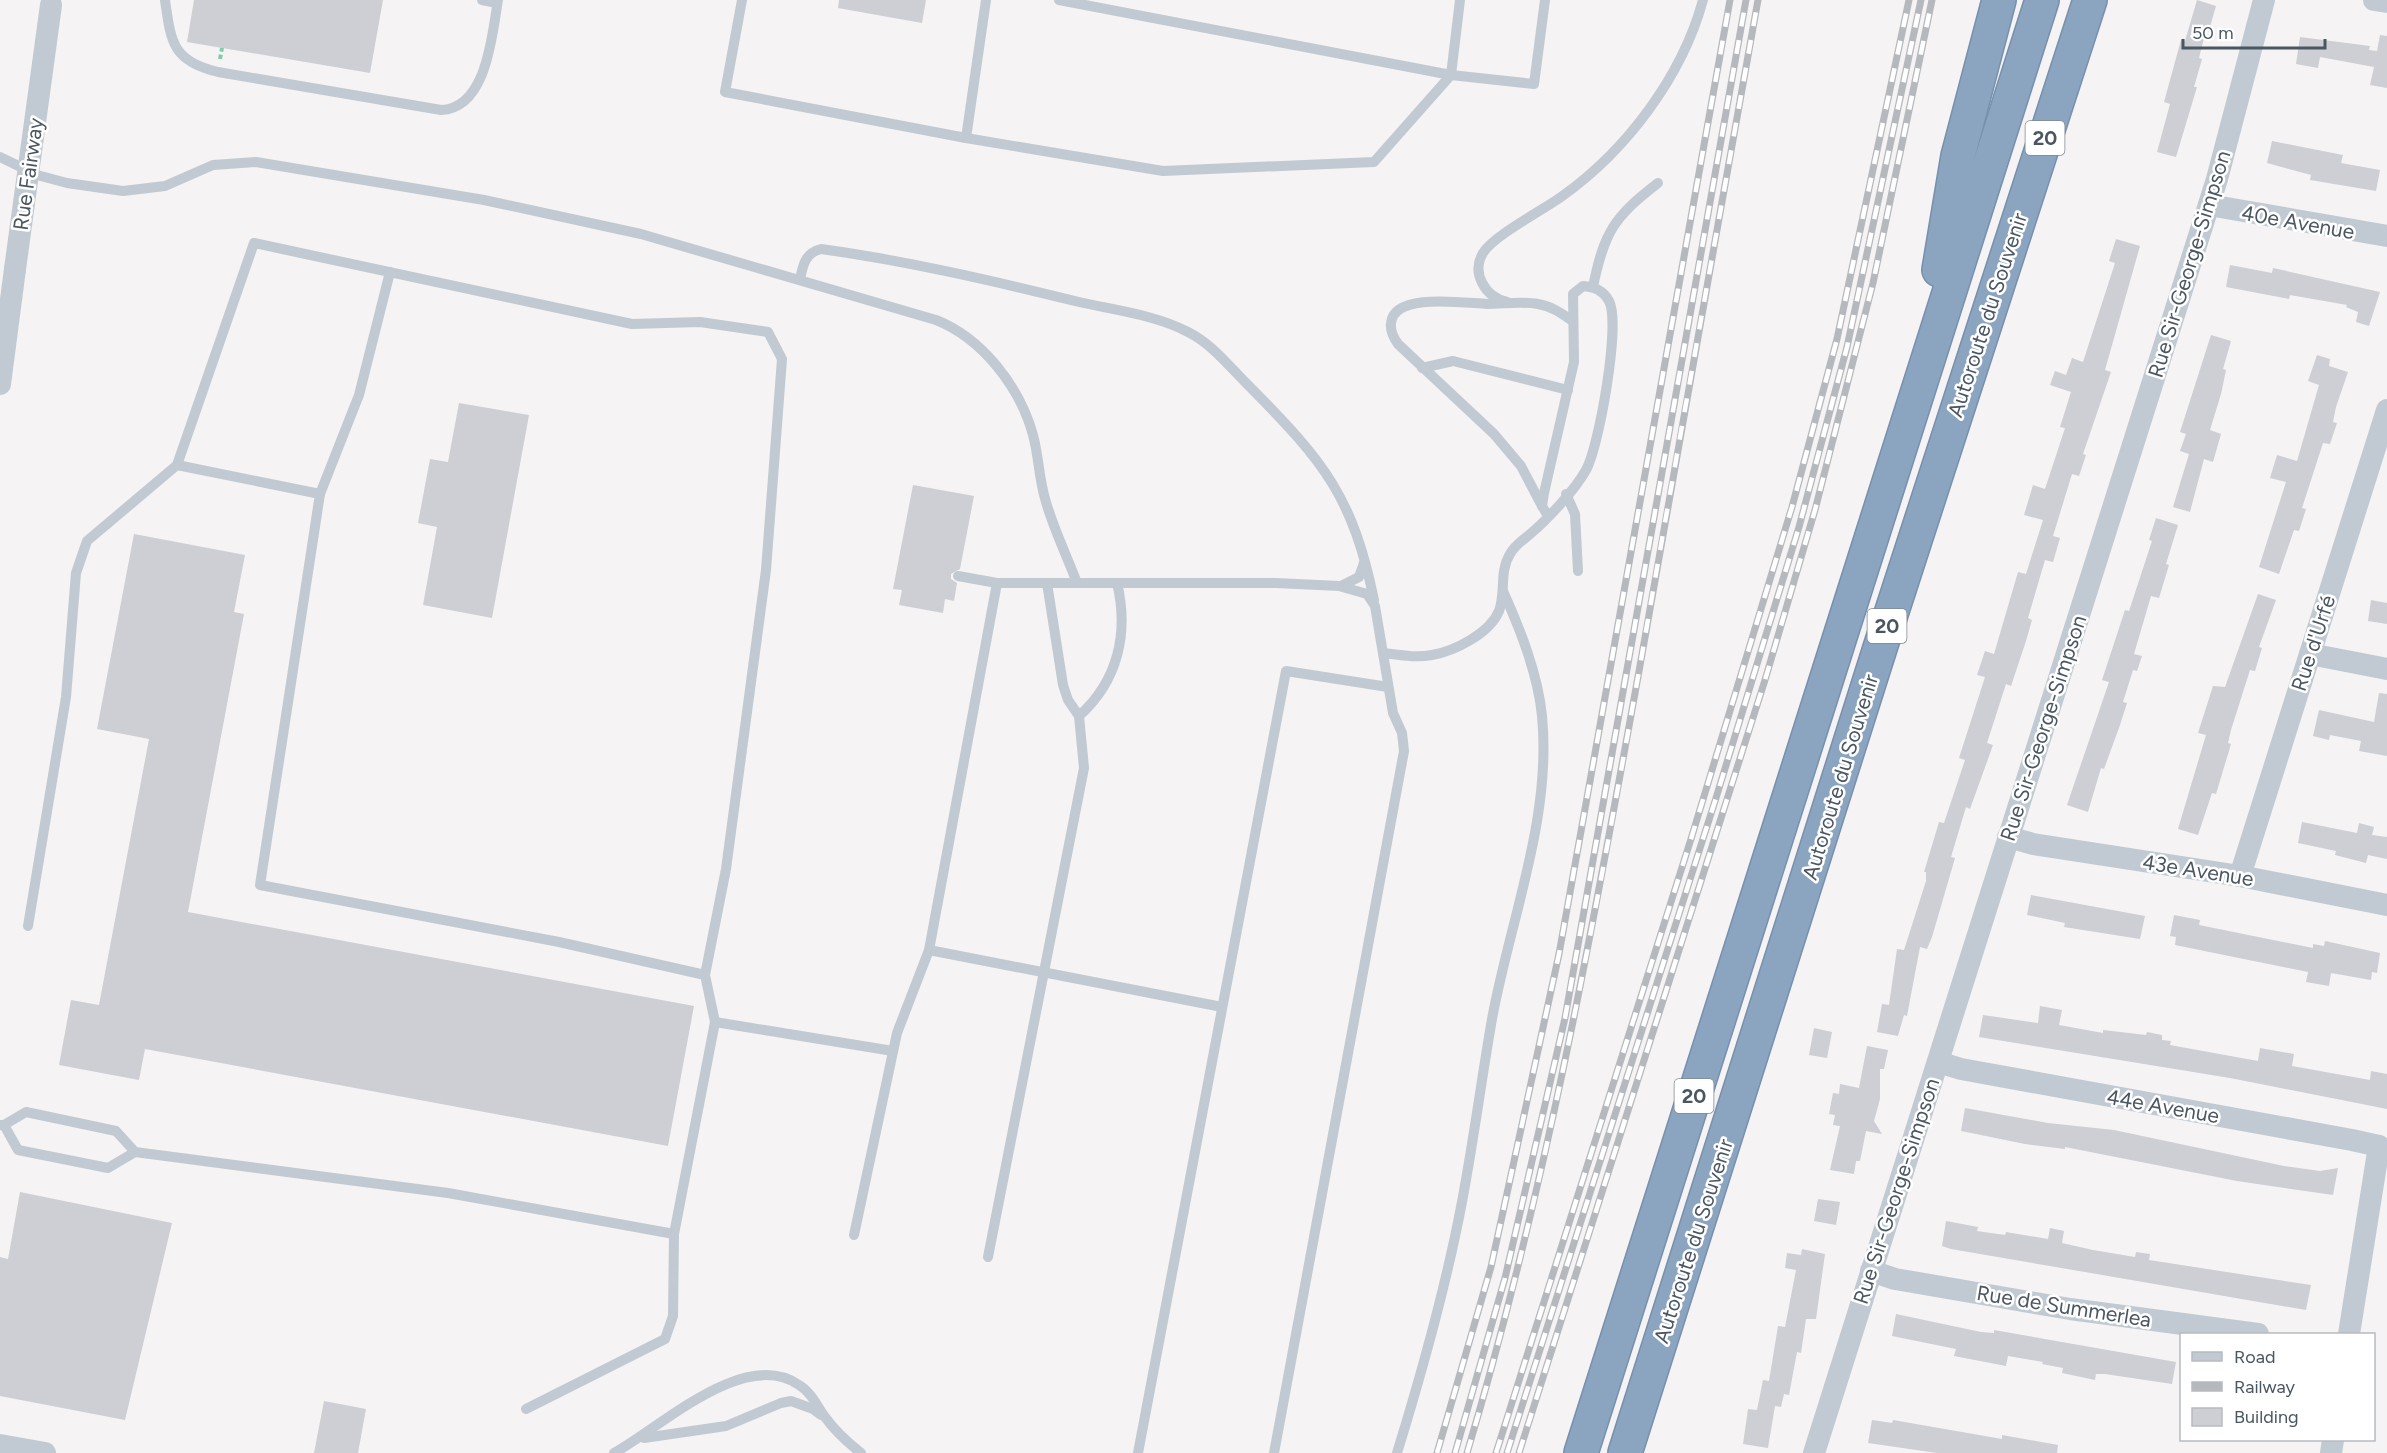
<svg xmlns="http://www.w3.org/2000/svg" width="2387" height="1453" viewBox="0 0 2387 1453" font-family="Figtree,sans-serif">
  <style>
    .building { fill: #cdcfd5 }
    .lines { fill: none; stroke-linecap: round; stroke-linejoin: round }
    .highway-casing { stroke: #7690ad; stroke-width: 36 }
    .path { stroke: #7ad0a6; stroke-width: 4; stroke-dasharray: 4.5 3; stroke-linecap: butt }
    .lane { stroke: #c1cad2; stroke-width: 10 }
    .street { stroke: #c1cad2; stroke-width: 22 }
    .highway { stroke: #8ba5c1; stroke-width: 33 }
    .rail-casing { stroke: #b5b8bd; stroke-width: 7 }
    .rail { stroke: #fff; stroke-width: 4.5; stroke-dasharray: 14; stroke-linecap: butt }
    .street-bridge { stroke: #c1cad2; stroke-width: 22 }
    .labels { text-anchor: middle; dominant-baseline: central; stroke-width: 5; stroke-linejoin: round; paint-order: stroke }
    .shield { fill: #fff; stroke: #808990; stroke-width: 1.5 }
    .shield-label { font-size: 20px; font-weight: bold; fill: #4a5661 }
    .street-label { font-size: 21px; fill: #4a5661; stroke: #fff }
  </style>
  <rect width="100%" height="100%" fill="#f5f3f3"/>
  <g class="building">
    <polygon points="194,0 383,0 370,73 187,42"/>
    <polygon points="839,0 926,0 922,23 838,8"/>
    <polygon points="2197,0 2216,6 2210,27 2207,26 2199,58 2202,59 2194,87 2197,87 2176,157 2157,152 2170,104 2164,102 2181,40 2185,41"/>
    <polygon points="2380,35 2387,36 2387,88 2370,85 2374,67 2320,57 2318,68 2296,64 2300,37 2370,46 2369,50 2377,51"/>
    <polygon points="2272,141 2343,155 2341,163 2380,170 2376,191 2310,180 2311,175 2267,163"/>
    <polygon points="2116,239 2140,246 2105,370 2111,372 2083,454 2086,455 2079,476 2072,474 2053,536 2060,538 2053,562 2045,560 2028,618 2032,620 2026,641 2011,686 2006,684 1987,743 1993,745 1970,809 1966,807 1951,857 1955,858 1932,937 1927,949 1920,947 1907,1016 1904,1015 1898,1036 1877,1032 1882,1004 1889,1005 1897,949 1904,950 1926,881 1926,872 1924,872 1939,822 1944,823 1965,760 1959,758 1985,677 1977,675 1985,651 1994,654 2018,572 2026,574 2043,520 2024,515 2033,485 2045,489 2065,428 2060,427 2071,392 2050,385 2055,371 2066,375 2072,358 2083,362 2115,263 2109,261"/>
    <polygon points="2230,265 2272,273 2273,268 2380,292 2369,326 2356,322 2358,312 2346,307 2347,305 2290,295 2289,299 2226,287"/>
    <polygon points="2211,335 2231,341 2223,369 2226,370 2221,394 2210,430 2221,434 2213,462 2204,459 2190,512 2173,507 2189,454 2180,451 2186,434 2180,432"/>
    <polygon points="2317,355 2330,359 2329,366 2348,372 2336,407 2333,422 2337,423 2330,444 2323,443 2302,508 2306,509 2299,531 2294,530 2279,574 2259,567 2286,482 2270,478 2277,455 2297,461 2319,385 2308,381"/>
    <polygon points="459,403 529,415 492,618 423,605 437,527 418,523 430,459 448,462"/>
    <polygon points="913,485 974,496 960,569 951,574 951,579 957,583 954,601 945,599 943,613 899,605 902,590 893,589"/>
    <polygon points="2156,518 2178,525 2166,564 2169,565 2159,598 2151,596 2134,654 2142,656 2137,671 2133,670 2123,702 2127,703 2120,725 2104,769 2101,768 2088,812 2067,805 2109,682 2102,680 2125,610 2129,611 2152,541 2149,540"/>
    <polygon points="134,534 245,555 234,612 244,614 188,912 694,1006 668,1146 145,1049 139,1080 59,1065 71,1000 99,1005 149,739 97,729"/>
    <polygon points="2258,594 2276,600 2259,647 2262,648 2255,671 2250,670 2231,730 2228,743 2231,744 2216,794 2212,793 2198,835 2178,829 2206,735 2198,733 2213,686 2225,687"/>
    <polygon points="2371,600 2387,603 2387,624 2368,621"/>
    <polygon points="2379,693 2387,694 2387,756 2359,751 2361,741 2330,735 2329,740 2313,736 2319,710 2374,722"/>
    <polygon points="2302,822 2357,833 2359,823 2374,827 2372,835 2387,837 2387,859 2368,855 2366,863 2335,855 2336,851 2298,843"/>
    <polygon points="2031,895 2145,916 2140,939 2064,927 2065,923 2027,915"/>
    <polygon points="2174,915 2200,920 2199,925 2313,948 2313,944 2324,946 2325,941 2380,953 2377,973 2372,972 2371,980 2331,973 2329,986 2306,982 2308,972 2175,945 2176,937 2170,936"/>
    <polygon points="2040,1006 2062,1010 2059,1025 2103,1033 2103,1030 2146,1035 2147,1032 2162,1035 2162,1040 2171,1041 2170,1045 2258,1061 2260,1048 2294,1054 2292,1066 2370,1080 2371,1071 2387,1074 2387,1109 2230,1078 1979,1037 1983,1015 2038,1023"/>
    <polygon points="1814,1028 1832,1032 1827,1058 1809,1055"/>
    <polygon points="1867,1046 1888,1050 1884,1069 1880,1069 1880,1099 1874,1121 1882,1134 1866,1131 1860,1161 1856,1161 1854,1174 1830,1170 1840,1126 1833,1125 1835,1115 1829,1114 1833,1093 1839,1094 1840,1084 1859,1088"/>
    <polygon points="1965,1108 2048,1123 2114,1130 2284,1166 2320,1171 2338,1168 2333,1195 2237,1181 2065,1147 2065,1149 2025,1144 1961,1131"/>
    <polygon points="20,1192 172,1223 125,1420 0,1396 0,1257 8,1259"/>
    <polygon points="1818,1199 1840,1202 1836,1225 1814,1221"/>
    <polygon points="1946,1221 1978,1227 1977,1231 2005,1235 2006,1232 2048,1239 2050,1228 2064,1231 2062,1243 2093,1250 2135,1257 2136,1252 2150,1254 2149,1260 2311,1285 2306,1310 1951,1249 1942,1246"/>
    <polygon points="1802,1249 1825,1254 1816,1319 1806,1319 1801,1353 1797,1352 1789,1395 1784,1394 1781,1407 1775,1406 1768,1448 1743,1444 1748,1409 1757,1410 1763,1380 1769,1381 1778,1326 1785,1327 1796,1270 1785,1268 1787,1253 1801,1255"/>
    <polygon points="1896,1314 1981,1332 1994,1333 1994,1330 2176,1362 2172,1384 2105,1374 2096,1374 2095,1380 2062,1373 2063,1368 2042,1364 2043,1362 2008,1356 2006,1366 1954,1356 1956,1349 1892,1336"/>
    <polygon points="324,1401 366,1409 358,1453 314,1453"/>
    <polygon points="1872,1420 1892,1423 1893,1420 2002,1439 2002,1435 2058,1445 2057,1453 1937,1453 1868,1443"/>
  </g>
  <g class="lines">
    <g class="highway-casing">
      <g id="highway">
        <polyline points="1939,270 1958,156 1999,0"/>
        <polyline points="1581,1453 2042,0"/>
        <polyline points="1625,1453 1880,648 2090,0"/>
      </g>
    </g>
    <polyline class="path" points="220,59 222,48"/>
    <g class="lane">
      <path d="M165,0C171,42 172,61 218,72L441,110C487,108 492,35 498,0"/>
      <polyline points="482,0 497,3"/>
      <polyline points="742,0 725,92 966,138 1163,171 1374,162 1451,75 1534,84 1545,0"/>
      <polyline points="1059,0 1451,75 1460,0"/>
      <polyline points="966,138 986,0"/>
      <path d="M0,157L37,175L67,183L123,191L165,186L213,165L256,162L484,200L641,234L936,320C982,338 1020,387 1033,435C1039,457 1039,481 1046,502C1054,530 1067,556 1077,583"/>
      <path d="M800,279C803,265 805,253 821,249C908,261 994,281 1079,302C1114,310 1156,315 1188,332C1214,345 1231,369 1252,389C1324,462 1353,497 1374,600"/>
      <path d="M1593,287C1604,232 1614,217 1658,183"/>
      <path d="M1507,302C1485,297 1471,273 1483,253C1493,236 1543,210 1561,197C1626,151 1682,77 1703,0"/>
      <polyline points="1422,368 1453,361 1568,390"/>
      <polyline points="320,494 359,395 390,272"/>
      <polyline points="1566,494 1575,514 1578,571"/>
      <path d="M1542,506L1521,466L1494,434L1398,344C1393,337 1390,331 1391,323C1394,292 1464,303 1487,304C1503,304 1522,301 1538,304C1551,306 1561,313 1571,320"/>
      <polyline points="958,576 997,583"/>
      <polyline points="1047,583 1063,685 1068,700 1079,716"/>
      <polyline points="1341,586 1359,577 1364,563"/>
      <path d="M1383,653C1400,655 1415,658 1432,655C1455,651 1490,633 1499,611C1506,592 1499,572 1510,554C1515,545 1522,541 1529,535C1547,520 1575,490 1586,470C1599,447 1621,323 1609,301C1603,290 1594,287 1583,286L1573,294L1574,362L1544,493L1542,506L1548,516"/>
      <polyline points="28,926 66,697 76,573 87,541 177,465"/>
      <polyline points="929,950 1222,1007"/>
      <polyline points="715,1022 893,1051"/>
      <polyline points="0,1125 4,1125 26,1112 116,1131 135,1152 108,1168 18,1150 4,1125"/>
      <polyline points="135,1152 448,1193 674,1234 673,1316 665,1339 526,1409"/>
      <polyline points="674,1234 715,1022 705,975 559,942 260,885 320,494 177,465 254,243 632,324 700,322 768,332 782,359 766,570 726,869 705,975"/>
      <polyline points="854,1235 897,1033 929,950 997,583 1276,583 1339,586 1367,594 1375,606 1393,713 1402,733 1404,751 1274,1453"/>
      <path d="M988,1257L1084,768L1079,716C1118,681 1129,633 1117,583"/>
      <polyline points="644,1438 726,1426 781,1403 791,1401 813,1409 821,1415"/>
      <path d="M614,1453C660,1428 744,1347 799,1385C811,1392 817,1406 825,1417C835,1431 847,1442 861,1453"/>
      <polyline points="1138,1453 1286,671 1388,687"/>
      <path d="M1397,1453C1422,1372 1445,1290 1461,1207C1473,1145 1481,1082 1492,1019C1510,920 1552,819 1542,716C1538,674 1520,629 1503,591"/>
    </g>
    <g class="street">
      <polyline points="2374,0 2387,2"/>
      <polyline points="2209,205 2387,236"/>
      <polyline points="0,384 15,269"/>
      <polyline points="2310,654 2387,669"/>
      <polyline points="2008,837 2033,844 2240,876 2387,905"/>
      <polyline points="2240,876 2387,410"/>
      <polyline points="1938,1062 1961,1069 2352,1140 2379,1146 2387,1152"/>
      <polyline points="1871,1271 1895,1279 2070,1309 2258,1334"/>
      <polyline points="2349,1334 2379,1146"/>
      <polyline points="0,1445 45,1453"/>
      <polyline points="1814,1453 2217,179 2264,0"/>
      <polyline points="2331,1453 2333,1440"/>
    </g>
    <use href="#highway" class="highway"/>
    <g class="rail-casing">
      <g id="rail">
        <polyline points="1437,1453 1491,1267 1559,954 1730,0"/>
        <polyline points="1455,1453 1505,1278 1565,1018 1746,0"/>
        <path d="M1467,1453C1545,1193 1593,927 1641,660C1679,440 1719,220 1758,0"/>
        <polyline points="1496,1453 1691,839 1792,507 1837,339 1909,0"/>
        <polyline points="1507,1453 1716,798 1799,527 1847,347 1921,0"/>
        <polyline points="1519,1453 1765,680 1815,510 1873,283 1932,0"/>
      </g>
    </g>
    <use href="#rail" class="rail"/>
    <polyline class="street-bridge" points="15,269 51,5"/>
  </g>
  <g class="labels">
    <g class="shield">
      <rect x="2025.5" y="121" width="39" height="34" rx="4.5"/>
      <rect x="1867.5" y="609" width="39" height="34" rx="4.5"/>
      <rect x="1674.5" y="1079" width="39" height="34" rx="4.5"/>
    </g>
    <g class="shield-label">
      <text x="2045" y="138">20</text>
      <text x="1887" y="626">20</text>
      <text x="1694" y="1096">20</text>
    </g>
    <g class="street-label">
      <text transform="translate(28 174) rotate(-82)">Rue Fairway</text>
      <text transform="translate(2298 222) rotate(10)">40e Avenue</text>
      <text transform="translate(2189 264) rotate(-73)">Rue Sir-George-Simpson</text>
      <text transform="translate(1987 315) rotate(-72)">Autoroute du Souvenir</text>
      <text transform="translate(2313 643) rotate(-72)">Rue d'Urfé</text>
      <text transform="translate(2043 728) rotate(-72)">Rue Sir-George-Simpson</text>
      <text transform="translate(1840 777) rotate(-73)">Autoroute du Souvenir</text>
      <text transform="translate(2198 870) rotate(9)">43e Avenue</text>
      <text transform="translate(2163 1106) rotate(10)">44e Avenue</text>
      <text transform="translate(1896 1191) rotate(-72)">Rue Sir-George-Simpson</text>
      <text transform="translate(1693 1241) rotate(-72)">Autoroute du Souvenir</text>
      <text transform="translate(2064 1306) rotate(9)">Rue de Summerlea</text>
    </g>
  </g>
  <rect x="2180" y="1333" width="195" height="108" fill="#ffffff" stroke="#b7bbc0" stroke-width="1.5"/>
  <rect x="2192" y="1352" width="30" height="9" fill="#c1cad2" stroke="#b7bbc0" stroke-width="1.5"/>
  <text x="2234" y="1363" font-size="18" fill="#4a5661">Road</text>
  <rect x="2192" y="1382" width="30" height="9" fill="#b5b8bd" stroke="#b7bbc0" stroke-width="1.5"/>
  <text x="2234" y="1393" font-size="18" fill="#4a5661">Railway</text>
  <rect x="2192" y="1408" width="30" height="18" fill="#cdcfd5" stroke="#b7bbc0" stroke-width="1.5"/>
  <text x="2234" y="1423" font-size="18" fill="#4a5661">Building</text>
  <path d="M2183 39v9h142v-9" fill="none" stroke="#4a5661" stroke-width="3"/>
  <text x="2192" y="39" font-size="18" fill="#4a5661" stroke="#ffffff" stroke-width="4.5" paint-order="stroke">50 m</text>
</svg>
